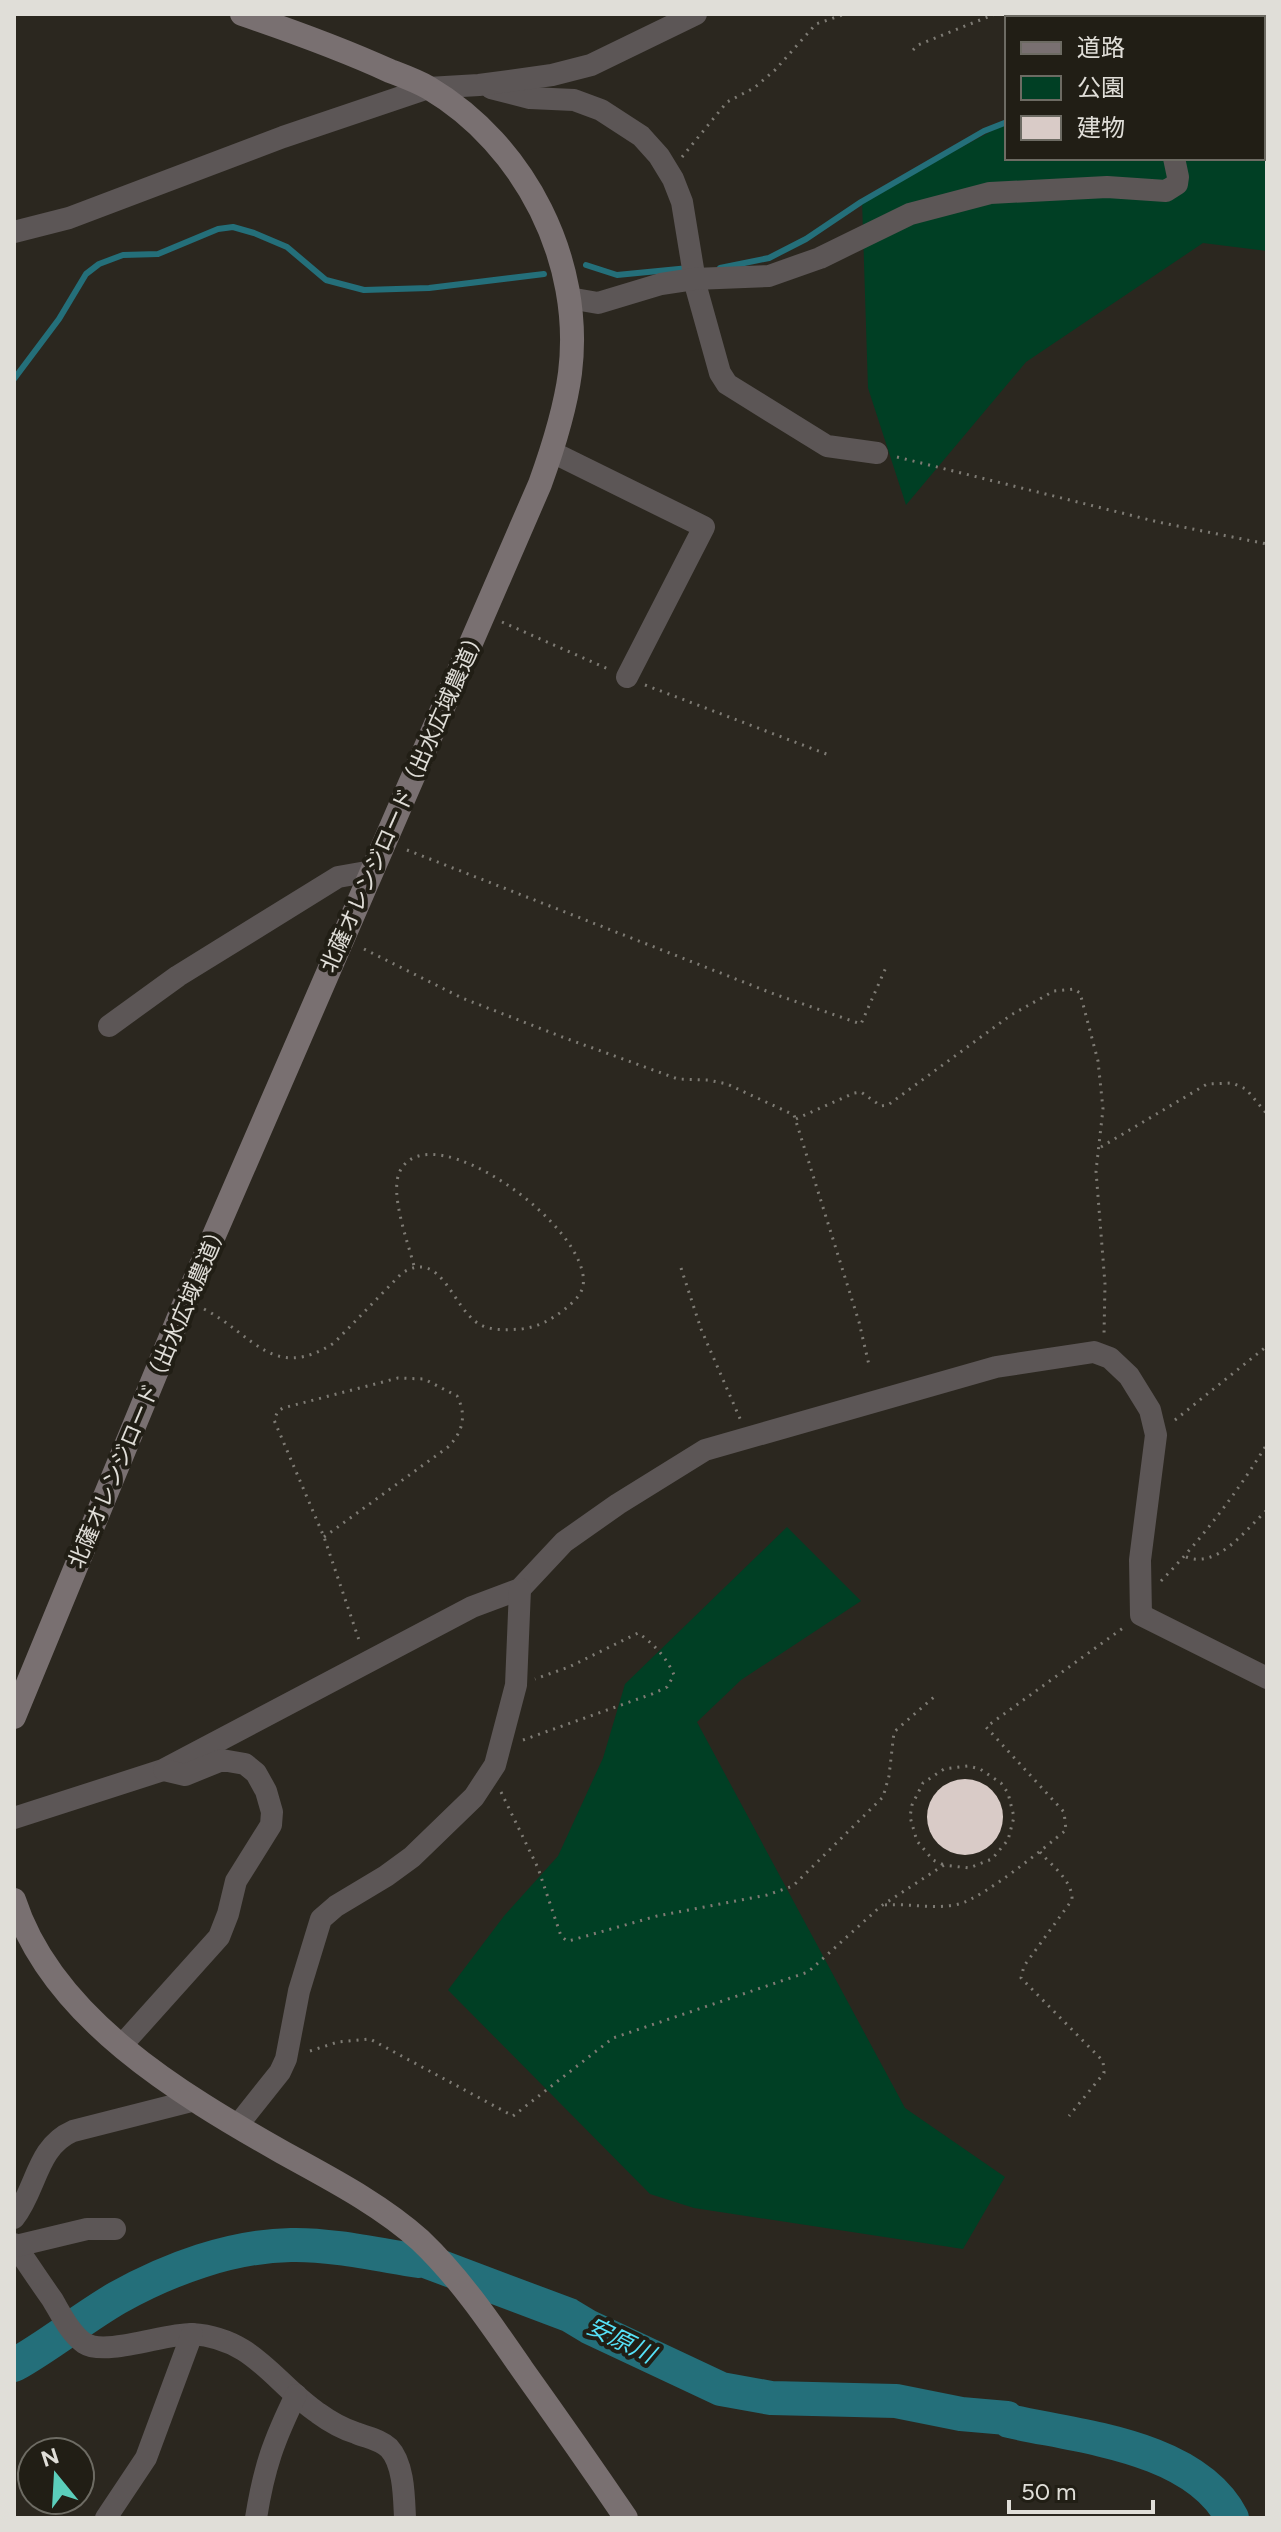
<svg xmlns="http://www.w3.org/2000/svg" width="1281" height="2532" viewBox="0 0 1281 2532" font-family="Figtree,'Noto Sans JP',sans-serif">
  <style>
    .green { fill: #003f24 }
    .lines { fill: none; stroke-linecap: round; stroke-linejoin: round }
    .stream { stroke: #246f7a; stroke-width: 6 }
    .river { stroke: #246f7a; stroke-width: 34 }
    .building { fill: #d9cbc7 }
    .path { stroke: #7e7b74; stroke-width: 3; stroke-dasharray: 2 6; stroke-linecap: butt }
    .street { stroke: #5c5656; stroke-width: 22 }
    .secondary { stroke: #797071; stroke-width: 24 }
    .labels { text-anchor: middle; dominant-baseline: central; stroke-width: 8; stroke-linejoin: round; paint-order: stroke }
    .street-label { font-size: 22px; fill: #e0ded8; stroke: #211e15 }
    .water-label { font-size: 24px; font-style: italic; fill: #56e1f7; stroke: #211e15 }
  </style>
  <rect width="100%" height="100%" fill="#2b271f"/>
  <g class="green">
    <polygon points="1263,55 1267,56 1267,251 1203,243 1026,362 906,505 868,388 862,200 1007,123 1007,158 1263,158"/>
    <polygon points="787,1527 861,1601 741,1680 697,1722 905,2108 1005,2177 963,2249 694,2208 650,2194 448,1990 504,1916 558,1856 603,1758 625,1684"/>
  </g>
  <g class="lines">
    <g class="stream">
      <polyline points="586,265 617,275 689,268"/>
      <polyline points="720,268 769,258 806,239 861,202 984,131 1007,122"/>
      <polyline points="14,379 59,319 86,274 99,264 123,255 158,254 218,229 233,227 254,233 287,247 326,280 364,290 429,288 544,274"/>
    </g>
    <path class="river" d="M14,2365C50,2345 81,2319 117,2298C169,2269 231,2246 291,2245C330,2244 380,2255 419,2261L420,2259L569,2315L589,2327L721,2389L771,2398L896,2401L961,2414L1007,2418L1009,2421C1080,2437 1195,2446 1232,2518"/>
  </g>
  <circle class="building" cx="965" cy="1817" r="38"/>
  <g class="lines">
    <g class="path">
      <polyline points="1153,14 1165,18"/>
      <polyline points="913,50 918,45 995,14"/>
      <polyline points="682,157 727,102 754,88 775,70 816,24 845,14"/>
      <polyline points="897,457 1158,522 1267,544"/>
      <polyline points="502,622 608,669"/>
      <polyline points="645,685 829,755"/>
      <polyline points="407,850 774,994 861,1024 887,965"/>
      <polyline points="364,949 462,998 565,1038 678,1079 708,1080 727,1084 794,1115 859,1322 869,1365"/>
      <polyline points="796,1119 854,1093 861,1092 881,1106 888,1105 1011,1015 1054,991 1074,989 1080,993 1098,1061 1103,1109 1096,1171 1105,1284 1104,1335"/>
      <polyline points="1101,1147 1207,1084 1232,1083 1246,1089 1267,1114"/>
      <polyline points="681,1268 701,1329 741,1421"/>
      <path d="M204,1309C254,1335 273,1382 334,1343L402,1273C442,1248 452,1308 479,1324C491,1331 507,1330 521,1329C538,1327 551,1320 565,1309C572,1303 581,1296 583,1286C593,1229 431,1111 400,1171C389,1193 408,1242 414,1266"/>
      <polyline points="1175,1420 1267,1346"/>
      <path d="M324,1537L448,1447C463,1432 467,1415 457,1396L424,1379L398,1378L283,1408L278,1411L274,1420L324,1537L360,1643"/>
      <path d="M1186,1557C1218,1569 1245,1530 1267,1510"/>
      <path d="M1161,1581C1201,1540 1237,1493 1267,1444"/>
      <path d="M523,1740L652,1694L667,1687L674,1675C667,1658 653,1643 638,1633L569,1667L535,1679"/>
      <polyline points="501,1792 538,1868 561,1936 567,1941 572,1940 657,1916 767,1895 793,1886 883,1797 889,1776 894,1732 934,1697"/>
      <path d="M1040,1852C1052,1866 1073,1881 1072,1900L1024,1966L1021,1978L1103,2061L1104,2073L1069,2116"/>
      <path d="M885,1905C909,1903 936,1910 959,1904C986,1896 1043,1849 1066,1830L1064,1812L986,1727L1123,1628"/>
      <polyline points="310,2051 338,2042 370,2039 513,2116 613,2038 808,1972 881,1906 944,1865 969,1868 992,1859 1008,1840 1014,1817 1008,1793 1001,1783 980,1769 968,1766 944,1769 923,1783 912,1805 910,1817 917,1841 933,1860 944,1865"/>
    </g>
    <g class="street">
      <polyline points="1187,18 1192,14"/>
      <polyline points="491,88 530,98 574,100 601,110 641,136 659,156 673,179 682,202 696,287 720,373 727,384 827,446 877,453"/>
      <polyline points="14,232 69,218 283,137 428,88 479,85 552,75 591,65 696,14"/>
      <polyline points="569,298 598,303 661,284 694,279 769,276 820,258 910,214 990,193 1107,187 1166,191 1177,184 1178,177 1174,158"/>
      <polyline points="552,452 704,527 627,677"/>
      <polyline points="109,1026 178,976 338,877 372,871"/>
      <polyline points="14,1818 163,1770 472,1607 520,1589 564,1542 618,1504 705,1450 996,1367 1081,1354 1094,1352 1110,1358 1129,1376 1150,1410 1156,1435 1140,1560 1141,1615 1267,1678"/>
      <polyline points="122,2045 219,1937 228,1914 236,1881 271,1825 272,1812 266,1791 256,1773 245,1764 222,1760 185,1775 164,1770"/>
      <polyline points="237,2126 280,2072 286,2059 299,1991 321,1919 336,1906 386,1876 412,1857 474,1797 495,1765 516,1685 520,1589"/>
      <path d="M14,2218C37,2189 36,2147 73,2131L195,2100"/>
      <path d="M14,2244C27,2262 39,2281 52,2299C61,2314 70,2333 84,2343C105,2357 166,2333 192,2334C254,2338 274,2383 318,2413C329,2421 343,2429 356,2433C368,2438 379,2439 389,2448C404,2464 404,2497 405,2518"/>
      <polyline points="16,2246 87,2229 115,2229"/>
      <polyline points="106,2518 146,2458 192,2334"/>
      <path d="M256,2518C264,2467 274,2440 296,2395"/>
    </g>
    <g class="secondary">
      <path d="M14,1717L186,1300L540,484C553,448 565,411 570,373C584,261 525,145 429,88C417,81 403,76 390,71C342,49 292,31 242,14"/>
      <path d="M14,1900C52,2018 180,2094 282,2152C329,2178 380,2204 420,2240C460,2278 491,2324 522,2369C557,2418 592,2468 626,2518"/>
    </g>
  </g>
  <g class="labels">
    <g class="street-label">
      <text transform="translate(403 800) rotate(-66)">北薩オレンジロード（出水広域農道）</text>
      <text transform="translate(148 1395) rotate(-67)">北薩オレンジロード（出水広域農道）</text>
    </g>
    <g class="water-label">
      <text transform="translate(621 2340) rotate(26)">安原川</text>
    </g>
  </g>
  <rect width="1281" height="2532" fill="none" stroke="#e0ded8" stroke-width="32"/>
  <rect x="1005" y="16" width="260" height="144" fill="#211e15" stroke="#6d6b63" stroke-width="2"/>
  <rect x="1021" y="42" width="40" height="12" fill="#797071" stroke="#6d6b63" stroke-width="2"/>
  <text x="1077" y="56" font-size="24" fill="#e0ded8">道路</text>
  <rect x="1021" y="76" width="40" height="24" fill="#003f24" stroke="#6d6b63" stroke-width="2"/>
  <text x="1077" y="96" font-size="24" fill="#e0ded8">公園</text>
  <rect x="1021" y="116" width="40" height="24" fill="#d9cbc7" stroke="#6d6b63" stroke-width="2"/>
  <text x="1077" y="136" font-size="24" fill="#e0ded8">建物</text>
  <g transform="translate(56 2476) rotate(342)"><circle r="38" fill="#211e15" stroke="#6d6b63" stroke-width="2"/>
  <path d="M0-6L14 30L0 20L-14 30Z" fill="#5bcebb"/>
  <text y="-12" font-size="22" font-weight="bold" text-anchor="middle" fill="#e0ded8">N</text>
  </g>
  <path d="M1009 2500v12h144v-12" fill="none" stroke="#e0ded8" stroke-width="4"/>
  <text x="1021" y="2500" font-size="24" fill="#e0ded8" stroke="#211e15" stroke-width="6" paint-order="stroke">50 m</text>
</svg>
